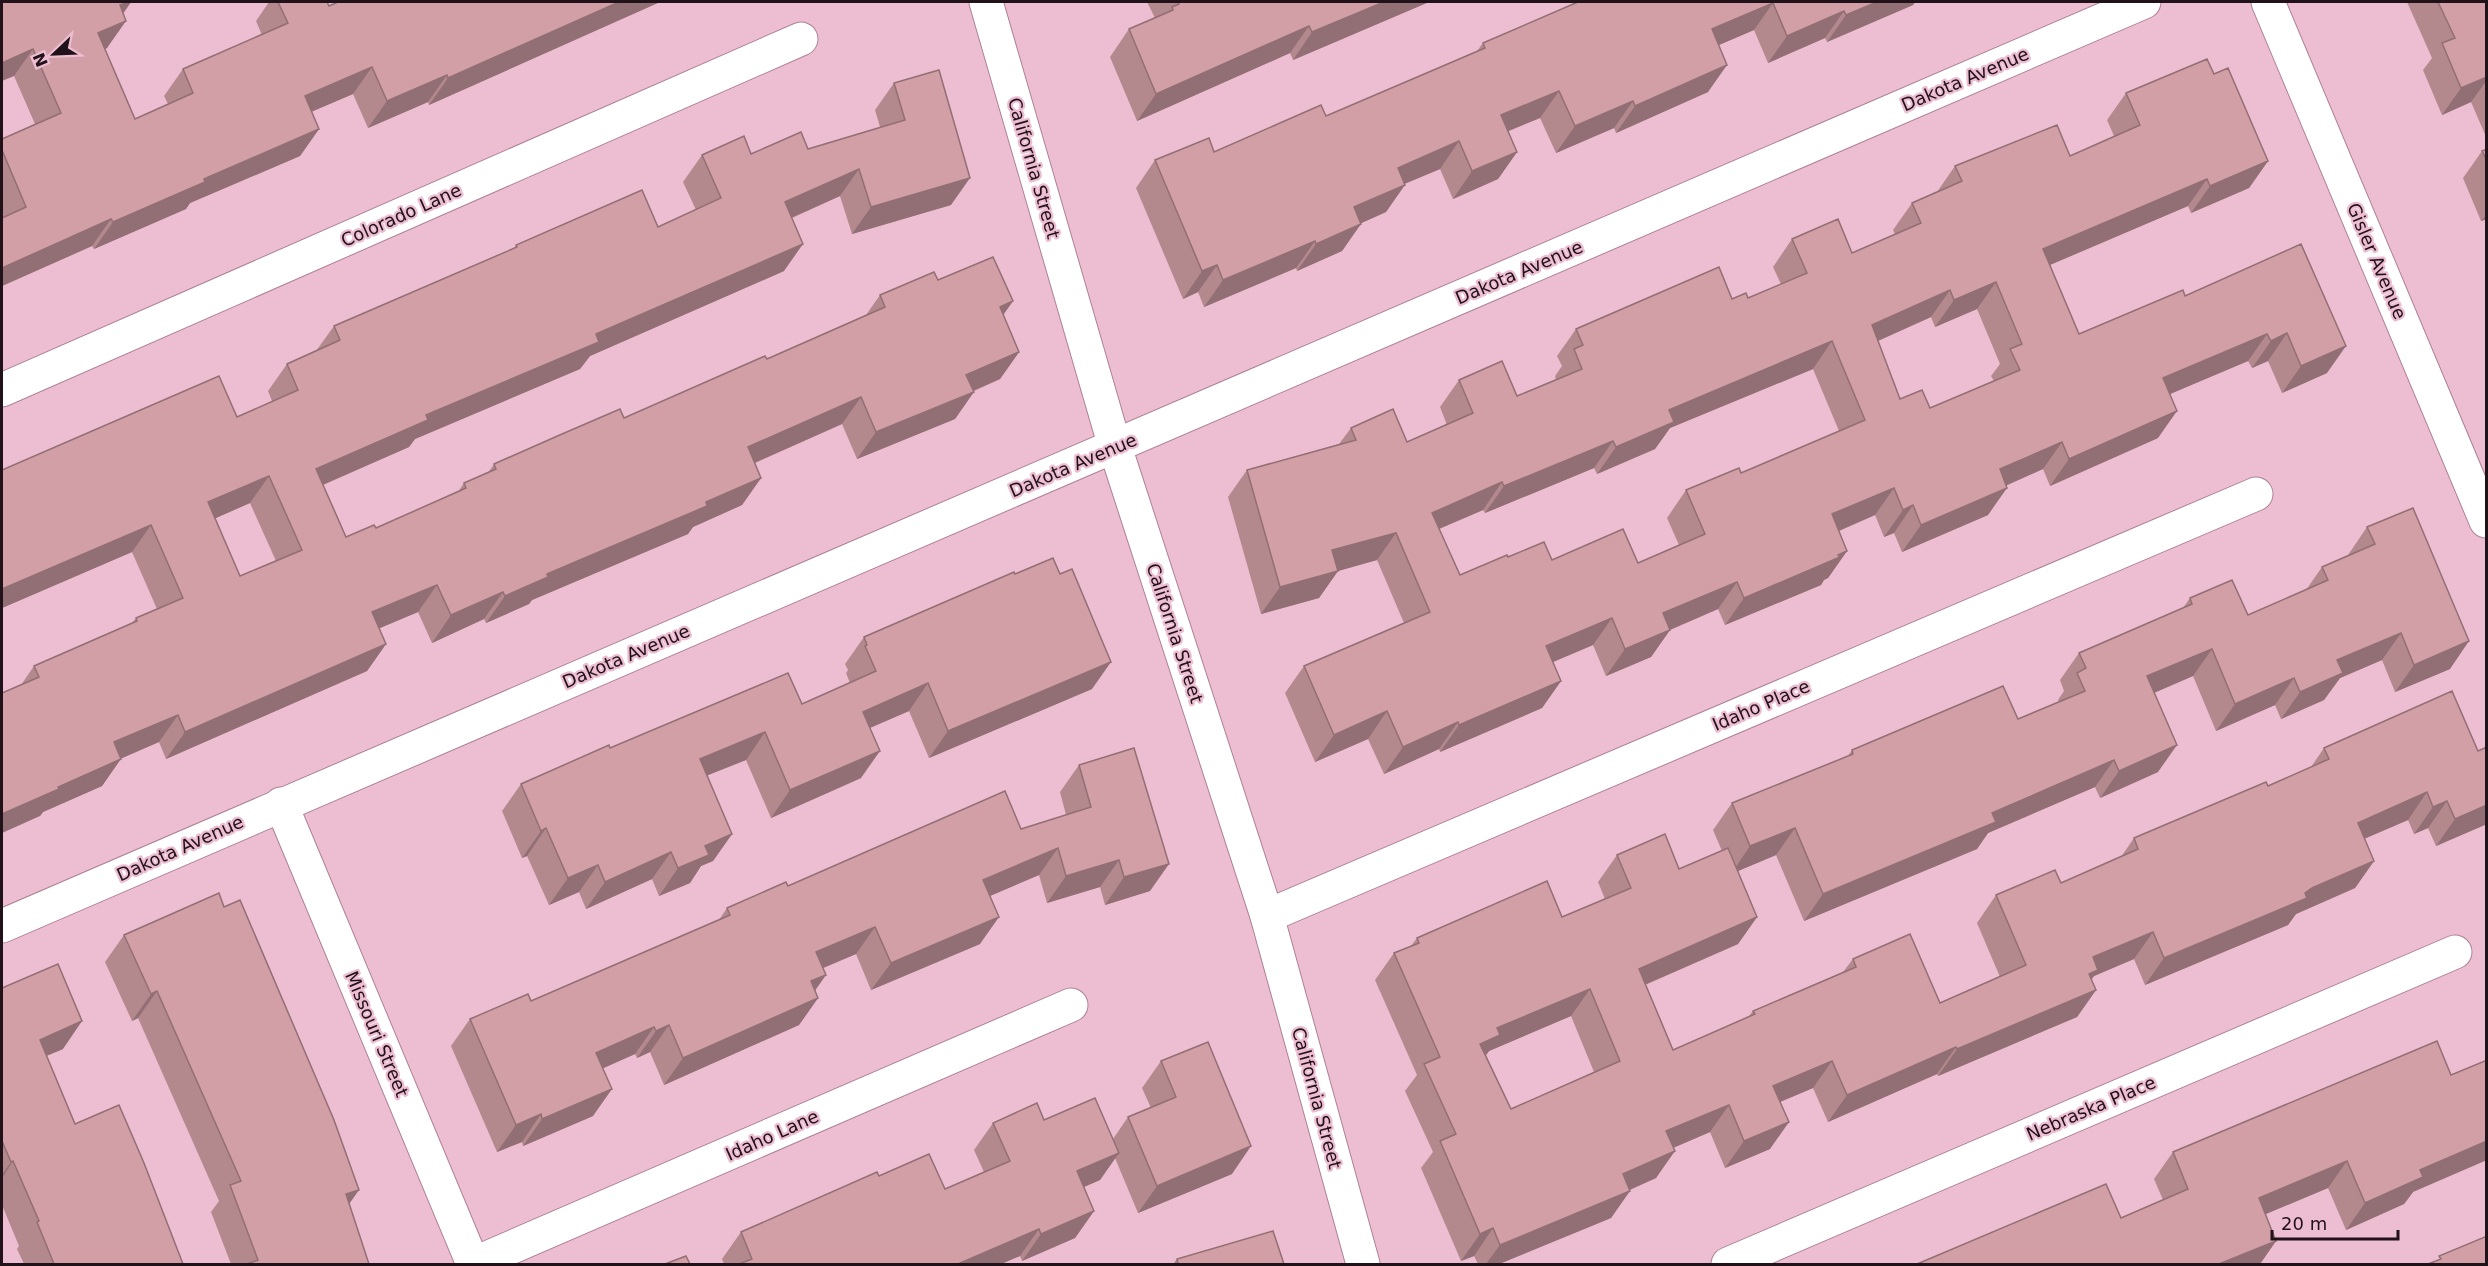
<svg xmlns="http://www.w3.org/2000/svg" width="2488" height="1266" viewBox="0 0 2488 1266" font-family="'DejaVu Sans',sans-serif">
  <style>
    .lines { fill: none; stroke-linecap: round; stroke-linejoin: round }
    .minor-casing { stroke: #ad8295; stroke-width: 35 }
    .tertiary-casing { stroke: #ad8295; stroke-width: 35 }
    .minor { stroke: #fff; stroke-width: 33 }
    .tertiary { stroke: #fff; stroke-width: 33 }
    .wall { fill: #b4898e; fill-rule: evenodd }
    .shaded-wall { fill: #926f74 }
    .building { fill: #d19fa5; stroke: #926f74; stroke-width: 1.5; fill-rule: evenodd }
    .labels { text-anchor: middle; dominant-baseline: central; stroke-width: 4.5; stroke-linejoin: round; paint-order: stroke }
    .street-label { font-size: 18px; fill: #211118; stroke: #edbed2 }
  </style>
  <rect width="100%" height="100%" fill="#edbed2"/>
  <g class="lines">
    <g class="minor-casing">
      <g id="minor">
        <polyline points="2,390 801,39"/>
        <polyline points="281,804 473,1264 1071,1005"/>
        <polyline points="1267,916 2256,494"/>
        <polyline points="2,926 2144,2"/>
        <polyline points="1728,1264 2455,952"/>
      </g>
    </g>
    <g class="tertiary-casing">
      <g id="tertiary">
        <polyline points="986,2 1115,447 1267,916 1363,1264"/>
        <polyline points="2268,2 2486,521"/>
      </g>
    </g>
    <use href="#minor" class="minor"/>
    <use href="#tertiary" class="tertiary"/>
  </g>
  <g class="wall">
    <polygon points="2,2 131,2 123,13 107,48 105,49 135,119 168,104 164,96 183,69 262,35 256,21 269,2 327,2 329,6 660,2 429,105 428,102 368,128 353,94 311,112 319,129 300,156 190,203 186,209 94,249 92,246 2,286 2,139 35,124 14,76"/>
    <polygon points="1147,2 1429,2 1293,60 1290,53 1137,121 1110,57 1129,29 1155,18"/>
    <polygon points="1576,2 1915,2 1913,5 1827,42 1825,38 1768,63 1754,30 1719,45 1708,92 1616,133 1614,128 1556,153 1540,118 1508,131 1517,152 1498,179 1453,199 1440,169 1404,184 1386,212 1361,223 1342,251 1297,271 1296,268 1204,307 1198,292 1183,299 1136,188 1155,160 1214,152 1326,116 1477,51 1483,43 1574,3"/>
    <polygon points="2407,2 2487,2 2487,139 2471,102 2442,115 2423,70 2432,58"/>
    <path d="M2214,74L2268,161L2249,188L2191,213L2188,206L2050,265L2079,334L2185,296L2301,244L2327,373L2282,393L2268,361L2252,368L2248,361L2170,394L2158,438L2050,486L2043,469L2006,485L1988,515L1902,552L1894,533L1884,537L1875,515L1839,531L1847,551L1828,578L1824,580L1821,585L1725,625L1718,609L1670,630L1651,657L1606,676L1593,645L1553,662L1561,681L1542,708L1440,752L1439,749L1384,774L1368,739L1315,762L1285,693L1304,666L1404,623L1377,560L1338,571L1319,598L1261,614L1228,497L1247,470L1339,444L1351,428L1407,442L1447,425L1440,407L1459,380L1517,396L1556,380L1555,376L1562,366L1557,356L1576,329L1732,299L1748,298L1781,284L1773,267L1792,239L1852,253L1895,234L1893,230L1912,203L1937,192L1955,166L2070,156L2114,136L2107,120L2126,93ZM1977,309L2000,364L1991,376L1994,381L1930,408L1900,399L1878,341L1931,317L1935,327ZM1813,369L1839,431L1741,473L1686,490L1667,518L1679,545L1638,563L1552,560L1508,557L1460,575L1439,529L1483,510L1485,513L1594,468L1597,474L1655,449L1670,428Z"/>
    <path d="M894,83L951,205L852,234L840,196L792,218L784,271L590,356L580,369L415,439L409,447L323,485L346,537L376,528L458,492L464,483L488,473L494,464L624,418L767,359L866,315L880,295L938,280L1013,301L1003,315L1019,352L1000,379L974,391L955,419L857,459L842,424L755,463L761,478L742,505L693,527L688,534L532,600L529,604L486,623L484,619L432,643L418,612L379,628L386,644L367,671L166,759L159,742L121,758L102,786L43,812L40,816L21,685L34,666L132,623L136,618L157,609L132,552L2,608L237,417L272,401L268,391L287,364L316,351L334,326L514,249L516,245L658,227L696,210L683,182L702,155L751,154L808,149L880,127L875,110ZM250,503L276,561L240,576L215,518Z"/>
    <polygon points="2487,149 2487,219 2481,221 2463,178 2482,151"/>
    <path d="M2367,527L2450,669L2395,692L2382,660L2340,678L2324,700L2281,719L2275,705L2216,731L2193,676L2154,693L2158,772L2100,798L2095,787L1988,833L1977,849L1804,921L1776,855L1738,871L1757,917L1738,944L1645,985L1673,1050L1749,1016L1753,1011L1843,972L1853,959L1940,1003L2000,977L1977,923L1996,895L2061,883L2121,857L2134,838L2268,786L2311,767L2324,748L2478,751L2487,747V824L2436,846L2428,828L2414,834L2408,820L2364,839L2374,861L2355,888L2296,914L2288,925L2145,985L2134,959L2094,976L2091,980L2096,990L2077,1017L1938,1076L1937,1074L1828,1122L1813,1088L1780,1102L1770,1149L1725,1168L1710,1132L1673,1148L1656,1178L1630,1190L1611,1218L1499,1264H1478L1474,1256L1461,1261L1421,1168L1433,1152L1405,1091L1417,1075L1375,980L1394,953L1411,946L1417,938L1562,917L1605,899L1598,882L1617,855L1679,869L1722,851L1713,830L1732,803L1848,756L1852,750L2018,719L2059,702L2058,700L2064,691L2060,680L2079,653L2183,608L2190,598L2248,615L2306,590L2322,567L2349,555H2348ZM1571,1016L1594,1072L1511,1109L1486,1055L1489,1051Z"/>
    <polygon points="1015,574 1092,689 929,758 909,711 870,728 861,778 771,818 746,760 707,775 732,834 713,861 701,866 690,883 659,896 652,879 586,909 579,892 549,905 527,856 522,858 502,811 521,784 610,748 802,704 850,683 846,673 848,670 845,664 864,637"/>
    <polygon points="1079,765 1150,891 1105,905 1100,887 1047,903 1039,875 990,896 980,944 871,990 856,954 823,968 815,990 818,998 799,1025 664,1085 650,1052 637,1058 635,1054 603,1068 593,1116 523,1146 522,1142 497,1152 451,1046 470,1019 531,1001 719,920 727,908 788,886 1021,829 1066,815 1060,792"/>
    <polygon points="124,935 349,1204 369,1264 231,1264 211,1212 219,1201 138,1018 132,1021 105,962"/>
    <polygon points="2,988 63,1049 46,1056 75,1124 183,1264 24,1264 17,1249 19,1246 2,1205"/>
    <polygon points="2437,1041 2413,1192 2404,1204 2346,1230 2328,1188 2265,1214 2276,1241 2260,1264 1917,1264 2121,1218 2163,1200 2154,1179 2173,1152"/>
    <polygon points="1161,1061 1232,1174 1138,1213 1115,1158 1100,1180 1084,1187 1094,1211 1075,1238 1022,1261 1020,1256 1001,1264 724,1264 722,1259 741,1232 879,1176 945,1189 984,1172 974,1150 993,1123 1044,1120 1113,1139 1128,1117 1151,1108 1142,1088"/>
    <polygon points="1177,1259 1284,1264 1173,1264"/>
  </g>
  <g class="shaded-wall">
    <polygon points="128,2 131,2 114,27 126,21 107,48 79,61 98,33 120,5"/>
    <polygon points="619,2 660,2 429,105 448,78"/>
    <polygon points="1384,2 1429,2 1293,60 1312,32"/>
    <polygon points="1877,2 1915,2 1913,5 1827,42 1846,15"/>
    <polygon points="1773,3 1754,30 1693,56 1712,29"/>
    <polygon points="1844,11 1825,38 1768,63 1787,36"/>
    <polygon points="1309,26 1290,53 1137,121 1156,94"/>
    <polygon points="33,49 14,76 2,81 2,63"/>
    <polygon points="1727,65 1708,92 1616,133 1635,106"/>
    <polygon points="372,67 353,94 285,123 305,96"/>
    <polygon points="447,75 428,102 368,128 387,101"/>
    <polygon points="2487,77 2487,80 2471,102 2442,115 2461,88"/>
    <polygon points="1559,91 1540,118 1482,142 1501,115"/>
    <polygon points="1633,101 1614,128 1556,153 1575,126"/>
    <polygon points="319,129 300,156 190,203 186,209 94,249 113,222 204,179"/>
    <polygon points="1459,141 1440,169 1378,195 1398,168"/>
    <polygon points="1517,152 1498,179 1453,199 1472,171"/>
    <polygon points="2268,161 2249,188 2191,213 2210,186"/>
    <polygon points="859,169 840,196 766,229 785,202"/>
    <polygon points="970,178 951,205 852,234 871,207"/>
    <polygon points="2207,179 2188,206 2024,276 2043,249"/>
    <polygon points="1405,185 1386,212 1335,235 1354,207"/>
    <polygon points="2487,214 2487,219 2481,221"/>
    <polygon points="111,219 92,246 2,286 2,268"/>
    <polygon points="1361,224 1342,251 1297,271 1316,244"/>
    <polygon points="1315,241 1296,268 1204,307 1223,280"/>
    <polygon points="803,244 784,271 590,356 580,369 415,439 409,447 297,496 316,469 596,334"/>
    <polygon points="1217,265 1198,292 1183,299 1202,271"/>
    <polygon points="1996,282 1977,309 1935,327 1954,300"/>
    <polygon points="1950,290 1931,317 1853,352 1872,325"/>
    <polygon points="1013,301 994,328 1000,307"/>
    <polygon points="2287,333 2268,361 2252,368 2271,341"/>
    <polygon points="2267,334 2248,361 2144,405 2163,378"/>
    <polygon points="1832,341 1813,369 1670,428 1655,449 1597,474 1616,447 1669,410"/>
    <polygon points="2346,346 2327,373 2282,393 2301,366"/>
    <polygon points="1019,352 1000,379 947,402 966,375"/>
    <polygon points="974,392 955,419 857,459 876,432"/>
    <polygon points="861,397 842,424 729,474 748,447"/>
    <polygon points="2177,411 2158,438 2050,486 2069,459"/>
    <polygon points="1613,441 1594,468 1485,513 1504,486"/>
    <polygon points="2062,442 2043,469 1981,497 2000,469"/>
    <polygon points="269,476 250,503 189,530 208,502"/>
    <polygon points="761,478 742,505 693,527 688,534 532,600 529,604 486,623 505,596 547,574"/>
    <polygon points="1502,482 1483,510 1413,540 1432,513"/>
    <polygon points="1894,488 1875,515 1813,542 1832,514"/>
    <polygon points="2007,488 1988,515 1902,552 1921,525"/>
    <polygon points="1913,505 1894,533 1884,537 1903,510"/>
    <polygon points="151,525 132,552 2,608 2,589"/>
    <polygon points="1396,533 1377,560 1338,571 1319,598 1261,614 1280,587 1332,550"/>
    <polygon points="1847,551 1828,578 1824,580 1821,585 1725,625 1744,598"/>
    <polygon points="1737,582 1718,609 1644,641 1663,613"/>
    <polygon points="437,585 418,612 352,640 372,612"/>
    <polygon points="503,592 484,619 432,643 451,615"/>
    <polygon points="1612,618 1593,645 1527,673 1546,646"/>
    <polygon points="1670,630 1651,657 1606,676 1625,649"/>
    <polygon points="2401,633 2382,660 2340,678 2324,700 2281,719 2300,692 2337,660"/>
    <polygon points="2469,641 2450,669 2395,692 2414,665"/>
    <polygon points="386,644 367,671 166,759 185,732"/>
    <polygon points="2212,649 2193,676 2128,704 2147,676"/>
    <polygon points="1111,662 1092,689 929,758 948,731"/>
    <polygon points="2294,678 2275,705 2216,731 2235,704"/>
    <polygon points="1561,681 1542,708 1440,752 1459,725"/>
    <polygon points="928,683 909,711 844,739 863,712"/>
    <polygon points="1387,711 1368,739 1315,762 1334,735"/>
    <polygon points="178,715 159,742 95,770 114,742"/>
    <polygon points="1458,722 1439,749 1384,774 1403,747"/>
    <polygon points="765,732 746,760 681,786 700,759"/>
    <polygon points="2177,745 2158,772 2100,798 2119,771"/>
    <polygon points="880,751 861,778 771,818 790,790"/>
    <polygon points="121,759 102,786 43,812 40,816 2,833 2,814 58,787"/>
    <polygon points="2114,760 2095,787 1988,833 1977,849 1804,921 1823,894 1992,813"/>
    <polygon points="2427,792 2408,820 2338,850 2358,823"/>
    <polygon points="2447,801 2428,828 2414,834 2433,807"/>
    <polygon points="2487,805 2487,824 2436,846 2455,819"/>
    <polygon points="546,828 527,856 522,858 541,831"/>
    <polygon points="1795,828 1776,855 1731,874 1750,846"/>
    <polygon points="732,834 713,861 701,866 690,883 659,896 678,868 705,846"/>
    <polygon points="1058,848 1039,875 964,907 983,880"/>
    <polygon points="671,852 652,879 586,909 605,882"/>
    <polygon points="1119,860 1100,887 1047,903 1066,876"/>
    <polygon points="2374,861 2355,888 2296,914 2288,925 2145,985 2164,958 2305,893 2312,888"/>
    <polygon points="1169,864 1150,891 1105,905 1124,877"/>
    <polygon points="598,865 579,892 549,905 568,878"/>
    <polygon points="999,917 980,944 871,990 891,963"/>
    <polygon points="1757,917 1738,944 1619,996 1639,969"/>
    <polygon points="875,927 856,954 797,979 816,952"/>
    <polygon points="2153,932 2134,959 2094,976 2079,997 2096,990 2077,1017 1938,1076 1957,1049 2093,957"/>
    <polygon points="826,975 807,1002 811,981"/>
    <polygon points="1590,989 1571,1016 1489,1051 1481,1062 1480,1044 1497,1028"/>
    <polygon points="157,991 138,1018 132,1021 151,994"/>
    <polygon points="818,998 799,1025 664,1085 683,1058"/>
    <polygon points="82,1021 63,1049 20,1067 40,1040"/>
    <polygon points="669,1025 650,1052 637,1058 656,1031"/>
    <polygon points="654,1027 635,1054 577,1080 596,1053"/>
    <polygon points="1956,1047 1937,1074 1828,1122 1847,1095"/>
    <polygon points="1832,1061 1813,1088 1754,1113 1773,1086"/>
    <polygon points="612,1089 593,1116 523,1146 542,1119"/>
    <polygon points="1729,1105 1710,1132 1647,1159 1666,1131"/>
    <polygon points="541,1114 522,1142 497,1152 516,1125"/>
    <polygon points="1789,1122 1770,1149 1725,1168 1744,1141"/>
    <polygon points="2487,1141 2487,1160 2413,1192 2404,1204 2346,1230 2365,1203 2420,1170"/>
    <polygon points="1251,1146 1232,1174 1138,1213 1157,1186"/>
    <polygon points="1675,1151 1656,1178 1604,1201 1623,1174"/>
    <polygon points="1119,1153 1100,1180 1058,1198 1077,1171"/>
    <polygon points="13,1161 2,1178 2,1175 11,1162"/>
    <polygon points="2347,1161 2328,1188 2240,1225 2259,1198"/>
    <polygon points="359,1190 340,1217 346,1194"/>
    <polygon points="1630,1191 1611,1218 1499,1264 1486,1264 1500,1245"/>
    <polygon points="1094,1211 1075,1238 1022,1261 1041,1234"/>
    <polygon points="1493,1228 1474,1256 1461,1261 1480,1234"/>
    <polygon points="1039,1229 1020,1256 1001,1264 958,1264"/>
    <polygon points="2276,1241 2260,1264 2219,1264"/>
  </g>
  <g class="building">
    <polygon points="2,2 128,2 120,5 126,21 98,33 135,119 193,93 183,69 288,23 278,2 327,2 329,6 338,2 619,2 448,78 447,75 387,101 372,67 305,96 319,129 204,179 205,182 113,222 111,219 2,268 2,218 26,207 2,150 2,139 61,113 33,49 2,63"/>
    <polygon points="1178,2 1384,2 1312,32 1309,26 1156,94 1129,29 1173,10 1172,7 1179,4"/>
    <polygon points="1578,2 1877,2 1846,15 1844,11 1787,36 1773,3 1712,29 1727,65 1635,106 1633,101 1575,126 1559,91 1501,115 1517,152 1472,171 1459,141 1398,168 1405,185 1354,207 1361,224 1316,244 1315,241 1223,280 1217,265 1202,271 1155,160 1209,138 1214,152 1321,105 1326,116 1485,48 1483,43"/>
    <polygon points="2438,2 2487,2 2487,77 2461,88 2442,43 2455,38"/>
    <path d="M2207,59L2214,74L2228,68L2268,161L2210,186L2207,179L2043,249L2079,334L2183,290L2185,296L2301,244L2346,346L2301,366L2287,333L2271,341L2267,334L2163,378L2177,411L2069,459L2062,442L2000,469L2007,488L1921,525L1913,505L1903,510L1894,488L1832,514L1847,551L1838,555L1840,557L1744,598L1737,582L1663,613L1670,630L1625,649L1612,618L1546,646L1561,681L1459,725L1458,722L1403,747L1387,711L1334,735L1304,666L1430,612L1396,533L1332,550L1338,571L1280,587L1247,470L1356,440L1351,428L1393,409L1407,442L1473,413L1459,380L1502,361L1517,396L1582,369L1574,349L1583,345L1576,329L1719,267L1732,299L1746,293L1748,298L1807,273L1792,239L1838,219L1852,253L1921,223L1912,203L1962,181L1955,166L2057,125L2070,156L2140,125L2126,93ZM1996,282L2022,344L2010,349L2020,370L1930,408L1922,390L1900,399L1872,325L1950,290L1954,300ZM1832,341L1865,420L1741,473L1739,468L1686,490L1705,534L1638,563L1623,529L1552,560L1544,542L1508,557L1507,555L1460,575L1432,513L1502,482L1504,486L1613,441L1616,447L1674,422L1669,410Z"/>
    <path d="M939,70L970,178L871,207L859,169L785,202L803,244L596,334L599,342L426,415L428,420L316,469L346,537L374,525L376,528L466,488L464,483L496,469L494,464L562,434L620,409L624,418L765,356L767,359L885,307L880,295L934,272L938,280L993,257L1013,301L1000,307L1019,352L966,375L974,392L876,432L861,397L748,447L761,478L706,502L707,506L547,574L548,577L505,596L503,592L451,615L437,585L372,612L386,644L185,732L178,715L114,742L121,759L58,787L59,789L2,814V693L39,677L34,666L137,621L136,618L183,598L151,525L2,589V470L219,376L237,417L298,390L287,364L340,340L334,326L517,247L516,245L642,190L658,227L721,198L702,155L744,136L751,154L801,132L808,149L905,120L894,83ZM269,476L302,550L240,576L208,502Z"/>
    <polygon points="2487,149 2487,161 2482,151"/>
    <polygon points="2413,508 2469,641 2414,665 2401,633 2337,660 2343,673 2300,692 2294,678 2235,704 2212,649 2147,676 2177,745 2119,771 2114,760 1992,813 1996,822 1823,894 1795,828 1750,846 1732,803 1853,754 1852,750 2003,686 2018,719 2085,691 2077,673 2086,668 2079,653 2192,604 2190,598 2232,580 2248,615 2328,580 2322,567 2375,544 2367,527"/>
    <polygon points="1053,558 1060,574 1072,569 1111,662 948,731 928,683 863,712 880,751 790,790 765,732 700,759 732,834 705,846 709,855 678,868 671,852 605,882 598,865 568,878 546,828 541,831 521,784 609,745 610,748 788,673 802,704 876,671 865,646 867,645 864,637 1014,572 1015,574"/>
    <path d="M2452,691L2478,751L2487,747V805L2455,819L2447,801L2433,807L2427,792L2358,823L2374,861L2312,888L2305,893L2307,898L2164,958L2153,932L2093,957L2098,970L2089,974L2096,990L1957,1049L1956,1047L1847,1095L1832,1061L1773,1086L1789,1122L1744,1141L1729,1105L1666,1131L1675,1151L1623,1174L1630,1191L1500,1245L1493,1228L1480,1234L1440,1141L1456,1134L1424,1064L1440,1057L1394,953L1419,943L1417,938L1547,881L1562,917L1631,888L1617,855L1665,834L1679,869L1728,848L1757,917L1639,969L1673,1050L1755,1014L1753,1011L1856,967L1853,959L1910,934L1940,1003L2026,965L1996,895L2055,870L2061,883L2138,849L2134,838L2266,782L2268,786L2329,759L2324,748ZM1590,989L1620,1061L1511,1109L1480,1044L1500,1035L1497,1028Z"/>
    <polygon points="1134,748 1169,864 1124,877 1119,860 1066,876 1058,848 983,880 999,917 891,963 875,927 816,952 826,975 811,981 818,998 683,1058 669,1025 656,1031 654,1027 596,1053 612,1089 542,1119 541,1114 516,1125 470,1019 528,994 531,1001 730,915 727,908 786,882 788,886 1005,791 1021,829 1091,807 1079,765"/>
    <polygon points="219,893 224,907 240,900 334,1120 359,1190 346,1194 369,1264 247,1264 258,1260 230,1185 241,1181 157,991 151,994 124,935"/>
    <polygon points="58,964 82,1021 40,1040 75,1124 119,1105 144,1163 183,1264 54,1264 37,1222 39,1221 13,1161 11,1162 2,1141 2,988"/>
    <polygon points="2437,1041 2451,1075 2487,1060 2487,1141 2420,1170 2423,1177 2365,1203 2347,1161 2259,1198 2276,1241 2219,1264 1917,1264 2106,1184 2121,1218 2188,1189 2173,1152"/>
    <polygon points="1208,1042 1251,1146 1157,1186 1128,1117 1176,1097 1161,1061"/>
    <polygon points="1095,1098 1119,1153 1077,1171 1094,1211 1041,1234 1039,1229 958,1264 739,1264 752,1259 741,1232 877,1172 879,1176 929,1154 945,1189 1010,1161 993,1123 1037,1103 1044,1120"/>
    <polygon points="1273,1231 1284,1264 1178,1264 1177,1259"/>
    <polygon points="2487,1236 2487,1264 2428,1264 2441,1259 2439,1256"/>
    <polygon points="686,1256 690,1264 665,1264"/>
  </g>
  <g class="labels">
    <g class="street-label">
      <text transform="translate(1965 79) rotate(-23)">Dakota Avenue</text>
      <text transform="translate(1034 168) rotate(74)">California Street</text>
      <text transform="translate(401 215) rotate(-24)">Colorado Lane</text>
      <text transform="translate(2377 261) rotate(67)">Gisler Avenue</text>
      <text transform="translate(1519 272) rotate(-23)">Dakota Avenue</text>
      <text transform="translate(1073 465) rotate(-23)">Dakota Avenue</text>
      <text transform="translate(1175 633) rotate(72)">California Street</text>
      <text transform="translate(626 656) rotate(-23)">Dakota Avenue</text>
      <text transform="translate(1761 705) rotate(-23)">Idaho Place</text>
      <text transform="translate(180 848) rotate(-24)">Dakota Avenue</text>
      <text transform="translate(377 1034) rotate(67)">Missouri Street</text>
      <text transform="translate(1317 1098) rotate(75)">California Street</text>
      <text transform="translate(2091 1108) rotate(-23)">Nebraska Place</text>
      <text transform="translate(772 1135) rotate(-24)">Idaho Lane</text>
    </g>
  </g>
  <rect width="2488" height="1266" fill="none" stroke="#211118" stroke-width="6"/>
  <g transform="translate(54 54) rotate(247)" stroke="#edbed2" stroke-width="4.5" paint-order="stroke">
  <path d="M0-4.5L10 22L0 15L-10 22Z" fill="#211118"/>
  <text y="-9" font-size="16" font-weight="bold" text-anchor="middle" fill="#211118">N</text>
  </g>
  <path d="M2272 1230v9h126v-9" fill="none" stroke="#211118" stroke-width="3"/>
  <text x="2281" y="1230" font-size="18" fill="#211118" stroke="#edbed2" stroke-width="4.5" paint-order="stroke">20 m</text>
</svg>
